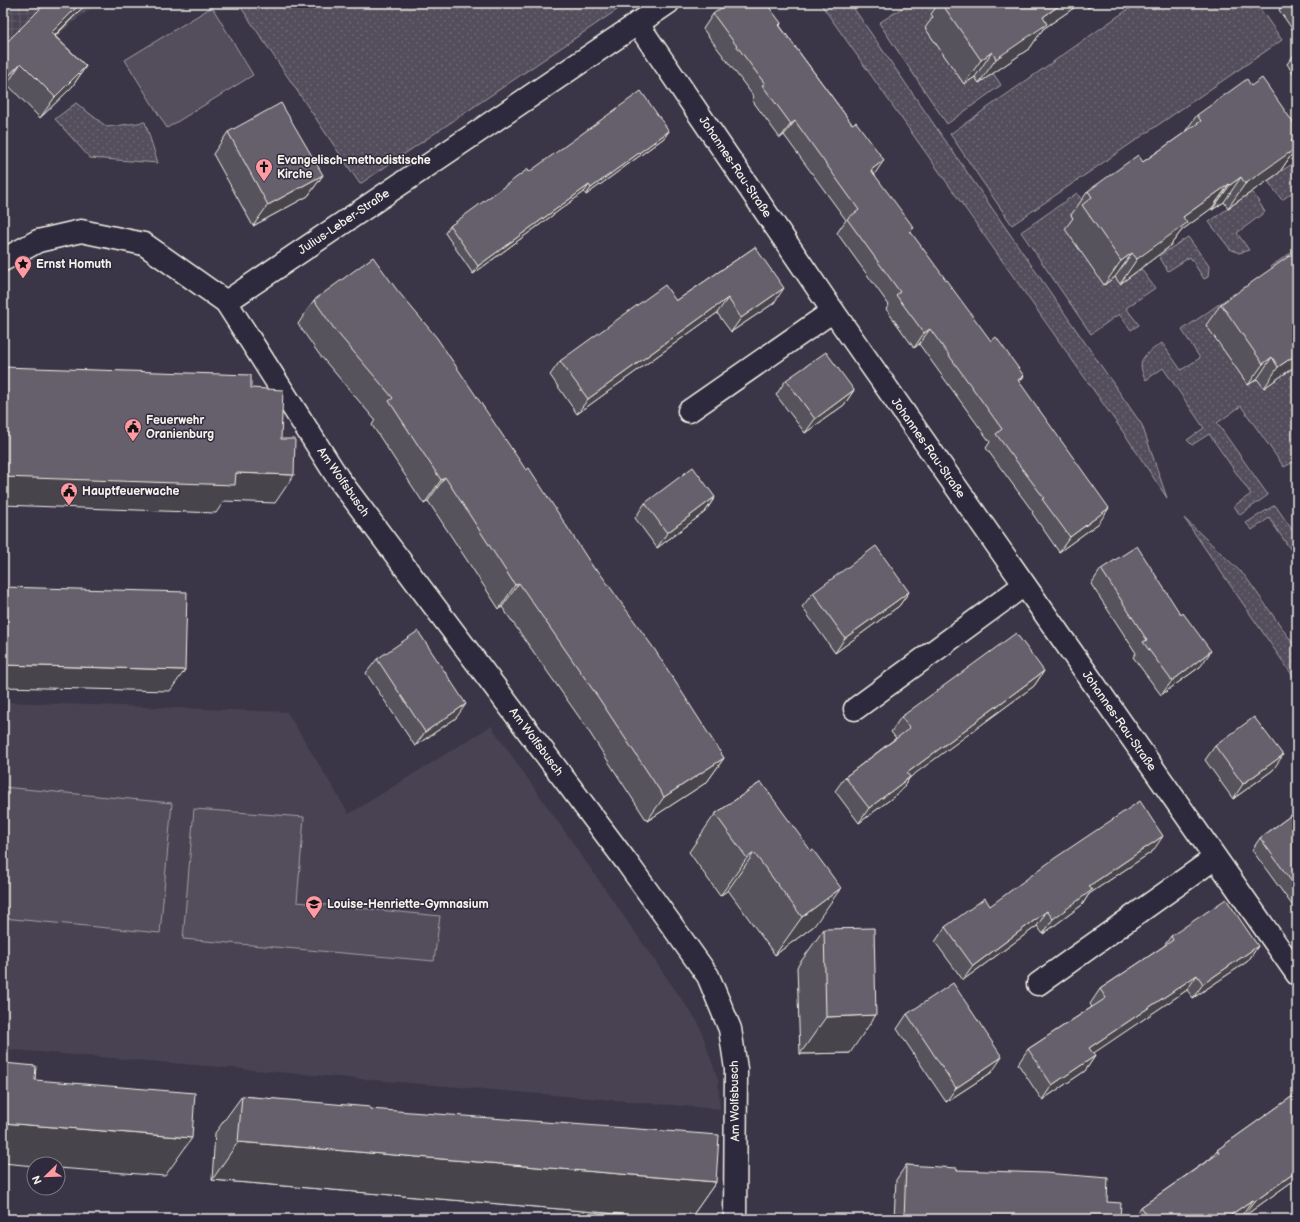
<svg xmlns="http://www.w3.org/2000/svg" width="1300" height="1222" viewBox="0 0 1300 1222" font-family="'Balsamiq Sans',sans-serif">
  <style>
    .built { fill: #484352 }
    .industrial { fill: url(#industrial-grid) }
    .grass { fill: url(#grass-dots); stroke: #a4a0a2 }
    .garden { fill: #534e5c; stroke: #a4a0a2 }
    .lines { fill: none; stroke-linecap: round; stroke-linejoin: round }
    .minor-casing { stroke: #f4f1e8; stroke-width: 25 }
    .minor { stroke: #2f2a3d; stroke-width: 22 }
    .wall { fill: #57535d; stroke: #f4f1e8 }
    .shaded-wall { fill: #47444c; stroke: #f4f1e8 }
    .building { fill: #65616c; stroke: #f4f1e8 }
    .labels { text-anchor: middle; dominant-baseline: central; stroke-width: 3; stroke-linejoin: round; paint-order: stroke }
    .poi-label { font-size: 12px; font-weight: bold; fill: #f4f1e8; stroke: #2f2a3d; text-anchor: start }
    .street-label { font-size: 12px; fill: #f4f1e8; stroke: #2f2a3d }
  </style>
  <defs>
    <pattern id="industrial-grid" width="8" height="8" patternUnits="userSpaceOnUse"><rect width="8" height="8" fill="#484352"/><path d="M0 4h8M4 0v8" fill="none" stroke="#635f6b"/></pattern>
    <pattern id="grass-dots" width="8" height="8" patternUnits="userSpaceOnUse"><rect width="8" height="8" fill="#534e5c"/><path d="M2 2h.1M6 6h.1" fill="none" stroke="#6c6873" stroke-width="1.8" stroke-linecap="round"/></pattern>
  </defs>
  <rect width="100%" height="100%" fill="#3b3647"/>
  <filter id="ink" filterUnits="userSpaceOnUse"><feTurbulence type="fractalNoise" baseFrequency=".025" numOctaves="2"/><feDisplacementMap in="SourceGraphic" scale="8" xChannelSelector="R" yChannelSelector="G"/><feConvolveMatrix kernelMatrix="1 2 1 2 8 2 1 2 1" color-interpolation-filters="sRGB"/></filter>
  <g filter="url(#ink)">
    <polygon class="built" points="3,702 287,712 349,814 491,726 699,1024 718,1080 720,1109 3,1049"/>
    <polygon class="industrial" points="3,3 99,3 70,24 3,92"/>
    <g class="grass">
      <polygon points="238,3 627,3 360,184"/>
      <polygon points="820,3 850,3 1142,425 1167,498 1126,436"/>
      <polygon points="904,3 947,3 936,21 925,28 964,84 975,77 979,83 993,73 1001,85 947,124 879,23 905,6"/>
      <polygon points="1137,3 1256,3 1282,40 1012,225 950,134"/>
      <polygon points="76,103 107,127 145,122 158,163 90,158 55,119"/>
      <polygon points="1297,161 1297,189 1282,200 1267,180"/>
      <polygon points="1252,191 1265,212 1237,233 1249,250 1239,253 1230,249 1209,222"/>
      <polygon points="1077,193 1085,205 1071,215 1104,285 1115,277 1120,283 1141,269 1155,288 1126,308 1139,325 1131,330 1119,314 1091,334 1021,232"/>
      <polygon points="1188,237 1209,266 1208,277 1204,279 1190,257 1168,271 1159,256"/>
      <polygon points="1297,249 1297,284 1278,276 1271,266"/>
      <path d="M1235,293L1241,301L1248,385L1257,379L1297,365V460L1284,467L1241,406L1217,423L1268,495L1240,515L1234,506L1251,494L1209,434L1192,445L1187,440L1204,428L1163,368L1146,380C1134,359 1146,354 1162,343L1181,370L1200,358L1182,330Z"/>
      <polygon points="1275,505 1297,537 1297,559 1269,518 1252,530 1246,523"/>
      <polygon points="1184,518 1245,576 1297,649 1297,682"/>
    </g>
    <g class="garden">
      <polygon points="212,7 253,75 167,128 125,60"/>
      <polygon points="3,787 172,803 160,933 3,918"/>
      <polygon points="194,809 304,817 297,902 440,916 434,961 183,939"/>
    </g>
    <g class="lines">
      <g class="minor-casing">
        <g id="minor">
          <polyline points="637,23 833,311 1297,974"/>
          <polyline points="3,260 38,241 81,231 144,244 226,302 338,478 628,864 708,976 730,1029 736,1069 735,1219"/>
          <polyline points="226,302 668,3"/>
          <polyline points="689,411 833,311"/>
          <polyline points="855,709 1024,585"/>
          <polyline points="1038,984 1215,858"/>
        </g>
      </g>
      <use href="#minor" class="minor"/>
    </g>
    <g class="wall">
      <polygon points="46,3 87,3 55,36 86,66 72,87 40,118 7,84"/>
      <polygon points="939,3 1081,3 1043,29 1030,48 979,83 975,77 964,84 925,28 933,17 931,14"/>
      <polygon points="1085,3 1095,3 1088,8"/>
      <polygon points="1284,3 1297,3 1297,36 1279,10"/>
      <polygon points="713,14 781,23 780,26 852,124 884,160 874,174 911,233 1019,383 1099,523 1059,552 1032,513 1033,512 986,448 990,442 919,344 914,348 886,309 889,305 837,233 846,220 784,135 780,138 752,100 754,97 703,29"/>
      <polygon points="1297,51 1297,78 1287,64"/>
      <polygon points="1197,115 1294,145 1296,148 1279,173 1228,208 1224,202 1212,210 1212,208 1182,230 1169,247 1120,284 1115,277 1104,285 1065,229 1073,218 1071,215 1088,191 1143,162 1184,133"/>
      <polygon points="669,131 664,138 586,195 584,192 473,274 445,233 450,226 529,172"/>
      <polygon points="228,132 323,175 308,196 253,226 213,154"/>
      <polygon points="755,247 774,303 731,332 717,313 577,414 550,375 560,361 676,301"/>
      <polygon points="1297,260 1297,365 1264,388 1257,379 1248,385 1206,325 1221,304"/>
      <polygon points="314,300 526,470 595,570 724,758 707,782 647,821 584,724 502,607 499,609 428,501 424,504 372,425 375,420 319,354 298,324"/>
      <polygon points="786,380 854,390 844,405 805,433 776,395"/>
      <polygon points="715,497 705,512 657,548 635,518 645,503"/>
      <polygon points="1101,569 1201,666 1161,695 1133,657 1136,653 1091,584"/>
      <polygon points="909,592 899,606 835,653 802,607 813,593"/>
      <polygon points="377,659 456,718 415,746 366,673"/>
      <polygon points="1044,671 1034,686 910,777 900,792 859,823 835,791 845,777 896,738 891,732 901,717"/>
      <polygon points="1215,746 1273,770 1233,799 1205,760"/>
      <polygon points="761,782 814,926 775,955 728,890 720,896 689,852 715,814"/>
      <polygon points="1297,811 1297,908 1295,909 1252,850 1260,838"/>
      <polygon points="1153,851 1089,894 1082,905 1043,934 1037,926 963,980 935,942 945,927 990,906"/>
      <polygon points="824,929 850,1053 800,1054 797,967"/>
      <polygon points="1171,936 1258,946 1248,961 1193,998 1187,990 1093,1053 1095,1056 1085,1071 1042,1100 1018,1064 1028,1049 1092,1007 1090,1004 1100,989 1164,946"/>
      <polygon points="907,1014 992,1072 946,1102 897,1029"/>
      <polygon points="1297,1093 1297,1178 1243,1217 1242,1215 1236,1219 1133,1219 1141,1207 1211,1158 1217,1150"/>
      <polygon points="242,1096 370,1109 716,1182 690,1219 679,1219 212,1180 215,1133"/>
      <polygon points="906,1165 957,1170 1107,1202 1120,1219 894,1219 896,1180"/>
    </g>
    <g class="shaded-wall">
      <polygon points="81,3 87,3 37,53 51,33"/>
      <polygon points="1063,3 1081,3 1043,29 1030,48 979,83 996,59 1043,17"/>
      <polygon points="1092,3 1095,3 1088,8"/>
      <polygon points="992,52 975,77 964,84 981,60"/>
      <polygon points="21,63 7,84 3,88 3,82"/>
      <polygon points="86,66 72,87 40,118 55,97"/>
      <polygon points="795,121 784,135 780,138 791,124"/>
      <polygon points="669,131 664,138 586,195 591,188"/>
      <polygon points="1297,137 1297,141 1288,154 1296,148 1279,173 1228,208 1245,184 1291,141"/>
      <polygon points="884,160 874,175 871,170"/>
      <polygon points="323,175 308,196 253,226 268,205"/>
      <polygon points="1241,177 1224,202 1212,210 1230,185"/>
      <polygon points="1229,184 1212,208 1182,230 1169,247 1120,284 1137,259 1183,217"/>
      <polygon points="589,185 584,192 473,274 478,266"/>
      <polygon points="1132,253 1115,277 1104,285 1121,261"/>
      <polygon points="784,288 774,303 731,332 741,318"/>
      <polygon points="728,298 717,313 577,414 588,399"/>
      <polygon points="930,329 919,344 914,348 924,333"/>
      <polygon points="1297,354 1297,365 1264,388 1278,367"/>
      <polygon points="1272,357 1257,379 1248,385 1263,364"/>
      <polygon points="1024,376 1014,390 1018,380"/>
      <polygon points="854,390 844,405 805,433 815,419"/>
      <polygon points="236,473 294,475 275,503 224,501 216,513 3,505 3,477"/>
      <polygon points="445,477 428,501 424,504 441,480"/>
      <polygon points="715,497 705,512 657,548 667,533"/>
      <polygon points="1109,508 1099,523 1059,552 1070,537"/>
      <polygon points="519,583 502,607 499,609 515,585"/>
      <polygon points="909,592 899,606 835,653 845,638"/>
      <polygon points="1211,651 1201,666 1161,695 1172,681"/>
      <polygon points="3,665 185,670 170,691 3,687"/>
      <polygon points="1044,671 1034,686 897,787 907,773"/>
      <polygon points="466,704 456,718 415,746 425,732"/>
      <polygon points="1283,755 1273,770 1233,799 1243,784"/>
      <polygon points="724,758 707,782 647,821 664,797"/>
      <polygon points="910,777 900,792 859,823 869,808"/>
      <polygon points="1163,836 1153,851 1089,894 1082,905 1043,934 1053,919 1089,886"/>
      <polygon points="754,853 728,890 720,896 747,858"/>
      <polygon points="841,888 814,926 775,955 802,917"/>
      <polygon points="1047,911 1037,926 963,980 973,966"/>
      <polygon points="1258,946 1248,961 1193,998 1203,984"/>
      <polygon points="1197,975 1187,990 1079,1063 1089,1048"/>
      <polygon points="876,1015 850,1053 800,1054 826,1017"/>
      <polygon points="1095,1056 1085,1071 1042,1100 1052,1085"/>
      <polygon points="1002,1057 992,1072 946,1102 956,1088"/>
      <polygon points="3,1123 192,1138 165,1176 58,1168 58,1164 34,1164 34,1166 3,1163"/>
      <polygon points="238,1142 716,1182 690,1219 679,1219 212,1180"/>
      <polygon points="1297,1171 1297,1178 1243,1217 1254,1202"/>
      <polygon points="1252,1200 1242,1215 1236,1219 1225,1219"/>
    </g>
    <g class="building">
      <polygon points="46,3 81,3 51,33 86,66 55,97 21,63 3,82 3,46"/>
      <polygon points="728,3 766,3 781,23 779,25 852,124 856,122 884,160 871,170 914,228 910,231 991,341 996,337 1024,376 1018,380 1109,508 1070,537 1042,499 1044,498 996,434 1002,429 930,329 924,333 896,295 900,292 847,219 859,210 795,121 791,124 762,85 765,84 713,14"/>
      <polygon points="943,3 1063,3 1043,17 1047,24 996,59 992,52 981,60 942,4"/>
      <polygon points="1294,3 1297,3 1297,7"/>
      <polygon points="1262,78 1297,128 1297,137 1291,141 1296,148 1245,184 1241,177 1230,185 1229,184 1183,217 1187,223 1137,259 1132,253 1121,261 1082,205 1092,197 1088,191 1138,155 1143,162 1201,121 1197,115 1247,79 1251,86"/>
      <polygon points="641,91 669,131 591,188 589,185 478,266 450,226 528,169 529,172"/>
      <polygon points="281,103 323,175 268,205 228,132"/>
      <polygon points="755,247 784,288 741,318 728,298 588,399 560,361 665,285 676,301"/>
      <polygon points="1292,254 1297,260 1297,354 1278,367 1272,357 1263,364 1221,304"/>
      <polygon points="373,257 397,290 437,338 526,470 529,468 595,570 597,569 655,650 724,758 664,797 600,700 519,583 515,585 445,477 441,480 389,401 393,398 335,330 314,300"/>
      <polygon points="826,352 854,390 815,419 786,380"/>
      <polygon points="3,367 251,375 251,388 283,390 281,439 295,439 294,475 236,473 235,485 3,477"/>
      <polygon points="693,467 715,497 667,533 645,503"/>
      <polygon points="876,546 909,592 845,638 813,593"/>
      <polygon points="1137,546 1181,615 1183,613 1211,651 1172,681 1143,642 1147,640 1101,569"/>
      <polygon points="3,587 187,592 185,670 3,665"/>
      <polygon points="418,631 466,704 425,732 377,659"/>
      <polygon points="1016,633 1044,671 907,773 910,777 869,808 845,777 910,728 901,717"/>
      <polygon points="1254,717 1283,755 1243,784 1215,746"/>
      <polygon points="761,782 811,851 813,850 841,888 802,917 754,853 747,858 715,814"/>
      <polygon points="1140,801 1163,836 1089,886 1092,890 1053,919 1047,911 973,966 945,927 985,898 990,906 1055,858"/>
      <polygon points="1297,811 1297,889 1260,838"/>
      <polygon points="1226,899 1258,946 1203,984 1197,975 1089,1048 1095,1056 1052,1085 1028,1049 1106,998 1100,989 1173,940 1171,936"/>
      <polygon points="874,928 876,1015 826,1017 824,929"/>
      <polygon points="953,983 1002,1057 956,1088 907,1014"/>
      <polygon points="3,1063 36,1066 35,1080 195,1093 192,1138 3,1123"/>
      <polygon points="1297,1093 1297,1171 1254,1202 1252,1200 1225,1219 1150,1219 1141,1207 1219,1153 1217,1150"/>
      <polygon points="242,1096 370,1107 370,1109 719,1135 716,1182 238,1142"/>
      <polygon points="906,1165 957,1168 957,1170 1045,1173 1108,1178 1107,1202 1121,1203 1120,1219 904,1219"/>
    </g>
  </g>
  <defs>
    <g id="church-pin" transform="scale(0.9)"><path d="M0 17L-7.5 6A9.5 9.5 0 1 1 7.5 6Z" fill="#ff9aa2" stroke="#2f2a3d"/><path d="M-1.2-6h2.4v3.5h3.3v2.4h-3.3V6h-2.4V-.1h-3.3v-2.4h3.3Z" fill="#111"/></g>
    <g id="sight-pin" transform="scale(0.9)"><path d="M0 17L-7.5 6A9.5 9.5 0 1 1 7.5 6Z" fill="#ff9aa2" stroke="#2f2a3d"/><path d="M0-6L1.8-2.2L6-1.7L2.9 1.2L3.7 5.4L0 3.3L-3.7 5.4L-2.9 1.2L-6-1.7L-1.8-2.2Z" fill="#111"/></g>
    <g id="civic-pin" transform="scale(0.9)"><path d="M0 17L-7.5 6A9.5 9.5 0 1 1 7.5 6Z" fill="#ff9aa2" stroke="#2f2a3d"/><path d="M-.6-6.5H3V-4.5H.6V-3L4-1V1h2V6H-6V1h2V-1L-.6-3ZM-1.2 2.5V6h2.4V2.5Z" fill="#111"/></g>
    <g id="school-pin" transform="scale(0.9)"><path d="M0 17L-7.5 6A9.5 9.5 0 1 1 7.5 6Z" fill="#ff9aa2" stroke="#2f2a3d"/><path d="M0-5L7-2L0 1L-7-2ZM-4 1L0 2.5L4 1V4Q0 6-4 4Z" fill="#111"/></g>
  </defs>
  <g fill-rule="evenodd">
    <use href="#church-pin" x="264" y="167"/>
    <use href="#sight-pin" x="23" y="264"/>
    <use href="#civic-pin" x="133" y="427"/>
    <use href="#civic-pin" x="69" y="491"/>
    <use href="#school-pin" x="314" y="904"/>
  </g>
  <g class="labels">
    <g class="poi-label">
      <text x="277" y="160">Evangelisch-methodistische<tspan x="277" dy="14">Kirche</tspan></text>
      <text x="36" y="264">Ernst Homuth</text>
      <text x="146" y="420">Feuerwehr<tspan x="146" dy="14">Oranienburg</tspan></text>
      <text x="82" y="491">Hauptfeuerwache</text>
      <text x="327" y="904">Louise-Henriette-Gymnasium</text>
    </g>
    <g class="street-label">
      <text transform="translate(735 167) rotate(56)">Johannes-Rau-Straße</text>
      <text transform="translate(344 222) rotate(-34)">Julius-Leber-Straße</text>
      <text transform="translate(928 448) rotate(55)">Johannes-Rau-Straße</text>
      <text transform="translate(343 482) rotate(55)">Am Wolfsbusch</text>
      <text transform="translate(1119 721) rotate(55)">Johannes-Rau-Straße</text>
      <text transform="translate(536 742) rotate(53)">Am Wolfsbusch</text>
      <text transform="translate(735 1101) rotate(-91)">Am Wolfsbusch</text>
    </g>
  </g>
  <rect width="1300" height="1222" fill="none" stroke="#2f2a3d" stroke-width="16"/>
  <rect x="8" y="8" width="1284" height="1206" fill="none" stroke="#f4f1e8" stroke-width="1.5" filter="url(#ink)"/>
  <g transform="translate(46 1176) rotate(247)"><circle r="19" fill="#2f2a3d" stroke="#7e7a81"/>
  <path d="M0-3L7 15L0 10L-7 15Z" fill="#ff9aa2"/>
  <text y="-6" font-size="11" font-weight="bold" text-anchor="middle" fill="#f4f1e8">N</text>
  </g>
</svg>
